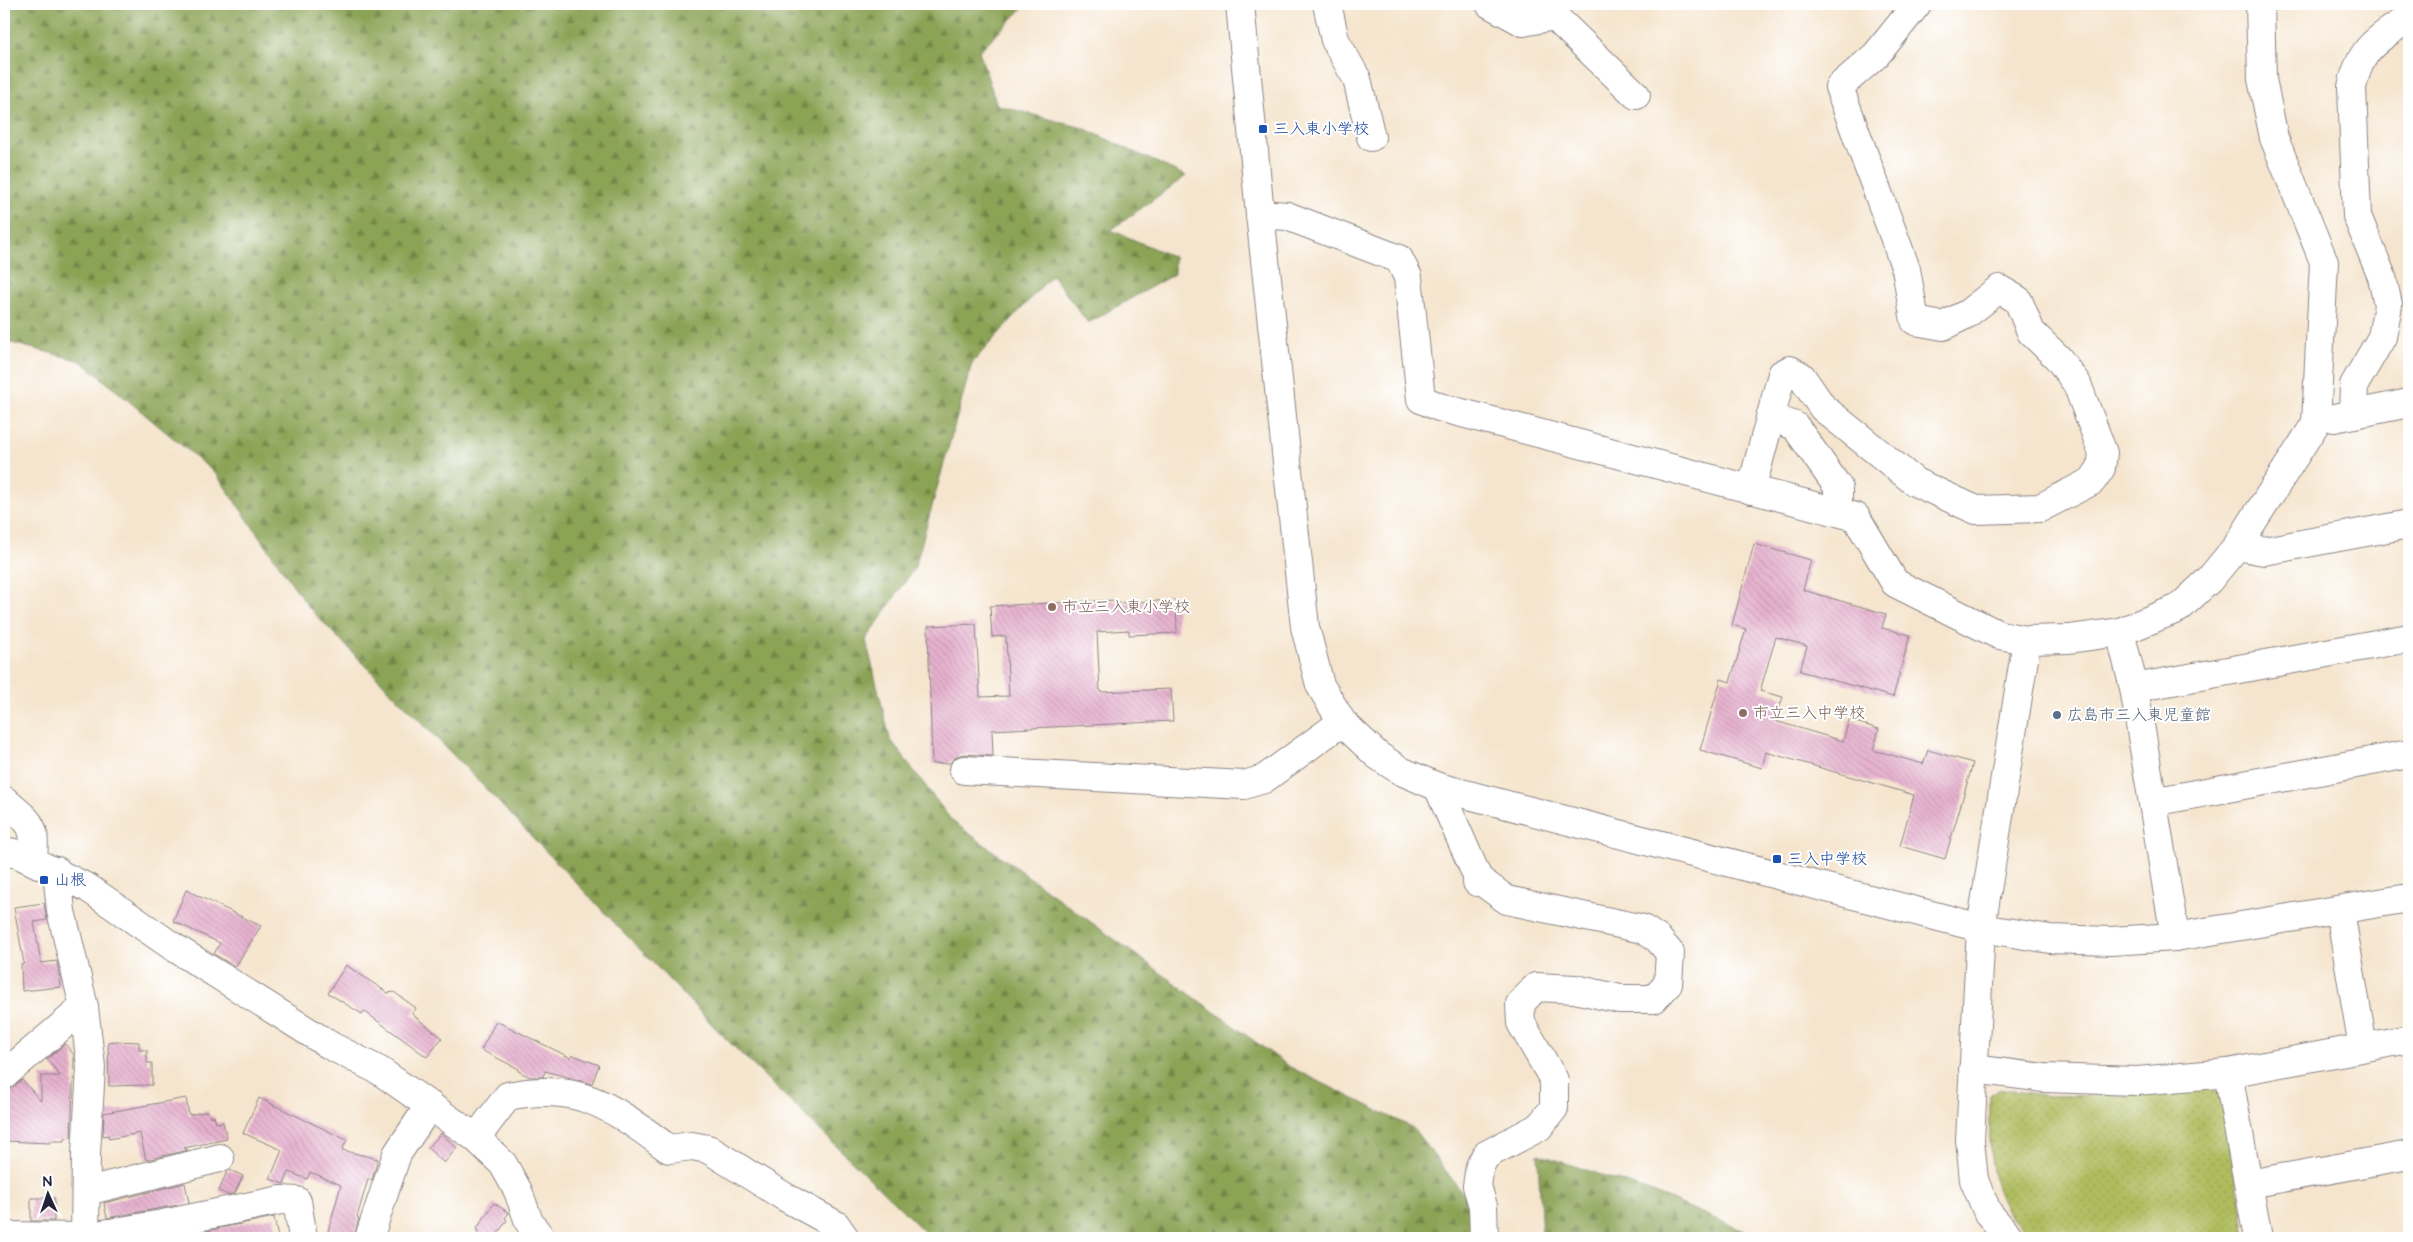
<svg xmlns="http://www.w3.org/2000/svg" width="2413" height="1242" viewBox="0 0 2413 1242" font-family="'Architects Daughter','Klee One',sans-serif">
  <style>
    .forest { fill: url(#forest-firs); stroke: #566248 }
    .park { fill: url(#park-dots); stroke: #686e4c }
    .building { fill: url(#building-back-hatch) }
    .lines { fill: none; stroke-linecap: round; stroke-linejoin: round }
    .minor-casing { stroke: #8c8484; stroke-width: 30 }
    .minor { stroke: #fff; stroke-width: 28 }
    .transit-dot { fill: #1a4fb4; stroke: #fff; stroke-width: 2 }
    .education-dot { fill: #8d6e63; stroke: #fff; stroke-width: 2 }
    .service-dot { fill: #5c6f8a; stroke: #fff; stroke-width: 2 }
    .labels { text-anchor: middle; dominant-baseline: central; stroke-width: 4; stroke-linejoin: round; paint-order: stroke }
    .transit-label { font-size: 16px; fill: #164399; stroke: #fff; text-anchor: start }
    .education-label { font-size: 16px; fill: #785e54; stroke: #fff; text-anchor: start }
    .service-label { font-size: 16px; fill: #4e5e75; stroke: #fff; text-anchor: start }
  </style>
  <defs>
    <pattern id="forest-firs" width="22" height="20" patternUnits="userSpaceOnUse" patternTransform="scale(1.25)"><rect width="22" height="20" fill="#8ba354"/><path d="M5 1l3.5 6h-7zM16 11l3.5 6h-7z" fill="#718447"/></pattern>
    <pattern id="park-dots" width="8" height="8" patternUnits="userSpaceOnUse" patternTransform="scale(1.25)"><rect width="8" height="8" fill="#afbb5d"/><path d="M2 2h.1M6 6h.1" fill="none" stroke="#96a052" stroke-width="1.8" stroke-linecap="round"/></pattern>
    <pattern id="building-back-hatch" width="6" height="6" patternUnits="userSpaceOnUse" patternTransform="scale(1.25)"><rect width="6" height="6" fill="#e6b1ce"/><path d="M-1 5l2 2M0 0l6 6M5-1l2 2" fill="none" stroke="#c598b2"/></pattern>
  </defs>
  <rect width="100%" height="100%" fill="#fff"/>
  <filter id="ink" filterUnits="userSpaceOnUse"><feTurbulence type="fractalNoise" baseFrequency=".02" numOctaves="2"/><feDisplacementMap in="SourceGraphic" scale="10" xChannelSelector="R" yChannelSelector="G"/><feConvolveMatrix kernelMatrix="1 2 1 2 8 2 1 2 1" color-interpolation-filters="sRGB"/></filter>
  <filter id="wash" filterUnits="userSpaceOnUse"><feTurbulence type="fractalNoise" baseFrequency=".0096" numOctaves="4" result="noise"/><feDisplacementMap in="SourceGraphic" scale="20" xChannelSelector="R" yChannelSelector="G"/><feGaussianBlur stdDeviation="1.12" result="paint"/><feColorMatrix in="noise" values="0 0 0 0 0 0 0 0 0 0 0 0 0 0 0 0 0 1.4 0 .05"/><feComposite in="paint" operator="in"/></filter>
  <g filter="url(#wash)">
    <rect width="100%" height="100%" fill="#f5e5ce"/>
    <g class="forest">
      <polygon points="4,4 1027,4 979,51 997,105 1083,128 1186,176 1111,230 1174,257 1174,274 1088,323 1052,275 972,363 915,567 866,640 890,739 952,821 1290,1067 1413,1128 1497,1238 931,1238 726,1039 463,765 309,608 216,474 81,361 4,341"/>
      <polygon points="1538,1154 1653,1192 1760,1238 1542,1238"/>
    </g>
    <path class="park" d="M2209,1084L2221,1093L2246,1238H2033C2026,1230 2015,1222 2009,1213C1986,1177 1990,1136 1990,1095L1998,1089L2050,1096L2124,1095Z"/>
    <g id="blocks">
      <g class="building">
        <polygon points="1754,544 1811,560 1803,590 1886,614 1882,628 1910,635 1893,697 1800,671 1807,646 1776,637 1760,691 1783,697 1775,721 1843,741 1849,720 1879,729 1873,750 1923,764 1928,750 1973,763 1945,859 1900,846 1914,795 1766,752 1762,768 1700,750 1721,679 1730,682 1746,629 1732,625"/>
        <polygon points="1116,600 1117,603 1176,600 1177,633 1129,635 1129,630 1097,632 1100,692 1171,689 1173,721 992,730 993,756 964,754 957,756 950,763 932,764 928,626 976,624 980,697 1009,696 1006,636 992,637 990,606"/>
        <polygon points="186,890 261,926 235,967 214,954 220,943 173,921"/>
        <polygon points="44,903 47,920 34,922 41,963 57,961 61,987 22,991 21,964 24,964 14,907"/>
        <polygon points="346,965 388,993 394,992 416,1008 412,1014 442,1038 427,1057 364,1011 362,1014 328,993"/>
        <polygon points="496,1021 571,1058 573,1055 599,1065 592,1084 545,1071 543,1077 530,1077 518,1071 519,1069 481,1050"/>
        <polygon points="115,1041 139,1042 139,1050 147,1050 147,1063 152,1063 152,1085 109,1086 108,1042"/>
        <polygon points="65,1044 74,1055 74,1060 71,1137 65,1138 65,1141 50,1141 50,1143 4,1141 4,1093 22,1080 41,1101 41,1076 60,1076 47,1059"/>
        <polygon points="186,1098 189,1115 208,1111 210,1117 214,1116 216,1123 223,1122 227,1139 184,1148 188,1150 146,1160 140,1133 109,1139 108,1135 103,1136 104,1113"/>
        <polygon points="259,1098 347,1140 342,1150 378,1159 372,1180 368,1179 357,1217 359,1218 354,1238 326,1238 341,1185 310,1172 307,1179 289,1172 284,1184 270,1179 282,1150 243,1133"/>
        <polygon points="441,1133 457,1148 444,1163 428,1148"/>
        <polygon points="230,1170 243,1176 235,1193 228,1195 219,1191 227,1171"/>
        <polygon points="185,1183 189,1203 107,1218 104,1203"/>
        <rect x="31" y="1198" width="23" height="23"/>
        <polygon points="494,1203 509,1213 505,1218 507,1220 495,1238 474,1238 479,1231 476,1230"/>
        <polygon points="274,1217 278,1238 207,1238 206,1231"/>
      </g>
    </g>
  </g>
  <g filter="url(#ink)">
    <use href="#blocks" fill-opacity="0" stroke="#8c8484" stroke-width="1"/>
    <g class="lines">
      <g class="minor-casing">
        <g id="minor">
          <polyline points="1240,4 1260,214 1305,627 1320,685 1342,722 1377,755 1401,771 1438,787 1981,928 2050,939 2111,941 2175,937 2409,898"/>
          <polyline points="1327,4 1335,40 1357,79 1371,137"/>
          <polyline points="1490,4 1523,22 1554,16 1636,95"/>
          <polyline points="1260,214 1287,216 1399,259 1408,277 1421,399 1439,407 1856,517 1895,583 1999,635 2027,640 2069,639 2120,632 2179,608 2209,580 2237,546 2316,423 2324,262 2274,138 2262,79 2260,4"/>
          <path d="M2353,414L2354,385L2382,337L2388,305L2382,277L2357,216L2352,87C2361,46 2377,40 2409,18"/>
          <polyline points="1770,417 1795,426 1838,487 1838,512"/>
          <polyline points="2334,418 2409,403"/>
          <polyline points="1751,490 1782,374 1790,370 1801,376 1823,408 1915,482 1976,510 2040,508 2092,481 2101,468 2103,453 2077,384 2058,358 2031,332 2018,300 1999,289 1967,314 1943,326 1915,321 1906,269 1839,87 1876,55 1917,4"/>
          <polyline points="2237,546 2264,551 2409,524"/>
          <polyline points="2120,632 2134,688 2175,937"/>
          <polyline points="2134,688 2409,638"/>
          <polyline points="964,770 1244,785 1264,779 1342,722"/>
          <polyline points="1438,787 1477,876 1477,882 1481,881 1507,900 1643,929 1658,939 1670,953 1668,984 1654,999 1620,999 1575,989 1536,987 1520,1004 1521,1023 1554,1080 1554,1108 1539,1127 1486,1155 1480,1166 1477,1186 1483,1206 1484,1238"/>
          <path d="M4,800C31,824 36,822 33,860"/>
          <polyline points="2153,802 2409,754"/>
          <polyline points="4,851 18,854 88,888 172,946 331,1046 380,1071 476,1138 503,1164 518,1191 529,1222 541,1238"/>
          <polyline points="57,871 61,911 84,1007 91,1067 86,1154 85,1238"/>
          <polyline points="2340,911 2363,1047"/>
          <polyline points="1973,1069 2044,1078 2137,1081 2228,1073 2409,1039"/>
          <polyline points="2228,1073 2258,1238"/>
          <polyline points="4,1075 84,1007"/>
          <path d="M476,1138L508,1096C581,1081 614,1109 669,1149L692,1146L708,1149L785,1197L836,1225L845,1238"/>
          <polyline points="2249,1184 2409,1155"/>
          <polyline points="87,1191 220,1158"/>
          <polyline points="4,1236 85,1237 163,1224 281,1200 297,1201 303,1238"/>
          <polyline points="369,1238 397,1154 430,1105"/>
          <polyline points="2010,1238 1988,1213 1974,1180 1970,1140 1981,928 2027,640"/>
        </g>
      </g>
      <use href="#minor" class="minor"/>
    </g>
  </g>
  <g class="transit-dot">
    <rect x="1258" y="124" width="10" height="10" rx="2.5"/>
    <rect x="1772" y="854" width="10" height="10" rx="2.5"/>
    <rect x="39" y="875" width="10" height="10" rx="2.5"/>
  </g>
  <g class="education-dot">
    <circle cx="1052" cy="607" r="5"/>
    <circle cx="1743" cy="713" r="5"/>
  </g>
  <circle class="service-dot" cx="2057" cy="715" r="5"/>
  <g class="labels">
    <g class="transit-label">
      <text x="1273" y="129">三入東小学校</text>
      <text x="1787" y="859">三入中学校</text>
      <text x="54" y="880">山根</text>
    </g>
    <g class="education-label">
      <text x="1062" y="607">市立三入東小学校</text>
      <text x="1753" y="713">市立三入中学校</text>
    </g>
    <g class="service-label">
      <text x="2067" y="715">広島市三入東児童館</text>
    </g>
  </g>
  <rect width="2413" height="1242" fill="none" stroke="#fff" stroke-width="20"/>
  <g transform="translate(48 1194) rotate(357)" stroke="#ffffff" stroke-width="4" paint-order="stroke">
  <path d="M0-4L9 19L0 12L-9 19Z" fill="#22223b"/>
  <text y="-8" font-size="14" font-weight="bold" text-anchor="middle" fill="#22223b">N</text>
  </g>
</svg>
